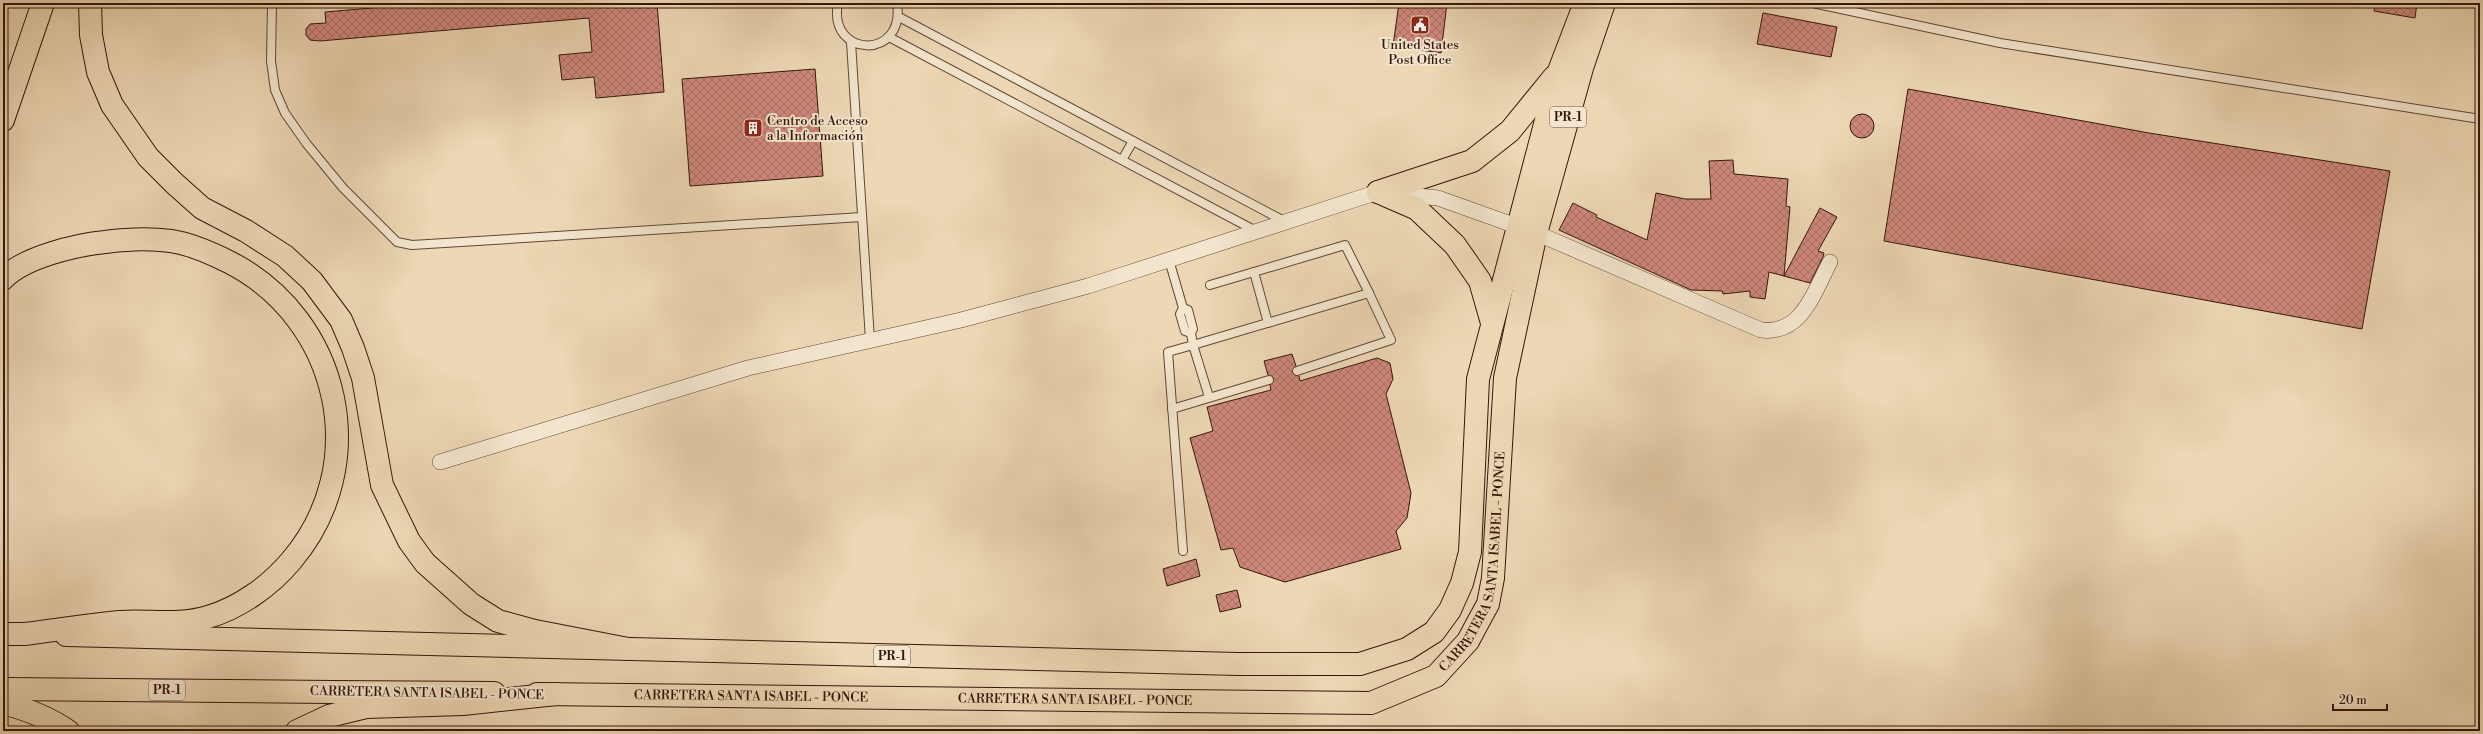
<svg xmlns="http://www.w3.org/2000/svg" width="2483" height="734" viewBox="0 0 2483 734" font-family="'Libre Bodoni',serif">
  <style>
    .building { fill: url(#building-cross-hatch); stroke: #34160b }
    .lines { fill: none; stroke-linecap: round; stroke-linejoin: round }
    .service-casing { stroke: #624635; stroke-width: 10 }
    .minor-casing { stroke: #624635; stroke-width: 16 }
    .primary-casing { stroke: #34160b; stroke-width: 24 }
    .trunk-casing { stroke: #34160b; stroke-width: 24 }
    .motorway-casing { stroke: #34160b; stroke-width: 24 }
    .service { stroke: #f3e5ce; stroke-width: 8 }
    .minor { stroke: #f3e5ce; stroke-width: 15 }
    .primary { stroke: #edd7b4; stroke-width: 22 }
    .trunk { stroke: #edd7b4; stroke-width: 22 }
    .motorway { stroke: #edd7b4; stroke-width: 22 }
    .labels { text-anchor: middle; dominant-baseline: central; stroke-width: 4; stroke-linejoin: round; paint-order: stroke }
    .shield { fill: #f3e5ce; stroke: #6d5446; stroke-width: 1 }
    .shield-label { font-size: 12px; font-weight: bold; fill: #34160b }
    .poi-label { font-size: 13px; fill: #34160b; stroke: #f3e5ce }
    .street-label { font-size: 13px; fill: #34160b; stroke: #f3e5ce }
  </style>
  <defs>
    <pattern id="building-cross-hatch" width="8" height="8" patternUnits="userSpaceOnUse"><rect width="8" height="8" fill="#cf887c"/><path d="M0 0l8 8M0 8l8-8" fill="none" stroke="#a96e64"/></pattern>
  </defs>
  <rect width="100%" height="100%" fill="#edd7b4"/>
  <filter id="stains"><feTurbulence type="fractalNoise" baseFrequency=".005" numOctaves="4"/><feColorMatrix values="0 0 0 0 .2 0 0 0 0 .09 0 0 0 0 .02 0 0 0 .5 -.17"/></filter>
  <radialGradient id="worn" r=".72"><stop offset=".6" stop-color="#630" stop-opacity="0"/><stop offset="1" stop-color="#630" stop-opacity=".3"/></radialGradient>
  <g class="building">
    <polygon points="429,3 657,3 664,92 596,98 594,77 562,80 559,55 592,52 589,18 320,41 310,40 306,35 306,29 310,24 326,23 325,12"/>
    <polygon points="1399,3 1447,3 1441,53 1393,46"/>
    <polygon points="2375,3 2417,3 2415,18 2374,11"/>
    <polygon points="1763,13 1837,27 1831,57 1757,44"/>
    <polygon points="815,69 823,176 690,186 682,79"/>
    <polygon points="1908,89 2149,133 2390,171 2362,329 1884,241"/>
    <circle cx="1862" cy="126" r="12"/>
    <polygon points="1733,160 1734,174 1788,179 1786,206 1790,207 1784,276 1820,208 1837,217 1818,251 1824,253 1823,257 1810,283 1769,272 1765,299 1750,297 1750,291 1723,294 1722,291 1691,290 1559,230 1573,203 1597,215 1596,217 1647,240 1656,193 1685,199 1711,199 1709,161"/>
    <polygon points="1292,354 1296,366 1292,372 1299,376 1300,381 1377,358 1390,363 1393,379 1386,394 1411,493 1407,518 1396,531 1401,549 1285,582 1240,567 1233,548 1221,550 1190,438 1213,431 1207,407 1271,390 1270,385 1274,379 1268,375 1264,361"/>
    <polygon points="1196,559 1200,576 1167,586 1163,569"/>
    <polygon points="1237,590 1241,607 1220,612 1216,595"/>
  </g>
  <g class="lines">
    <g class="service-casing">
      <g id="service">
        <polyline points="272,3 271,61 275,90 285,113 306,143 343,188 397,242 412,245 862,217"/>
        <path d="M838,3C827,58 906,61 897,3"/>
        <polyline points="1813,3 2000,43 2480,119"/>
        <polyline points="899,17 1284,221"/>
        <polyline points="889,37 1256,231"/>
        <polyline points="851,42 870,340"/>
        <polyline points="1122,160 1133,141"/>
        <polyline points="1169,260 1183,308 1180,314 1185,331 1191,333"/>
        <polyline points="1254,272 1268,323"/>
        <polyline points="1183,308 1188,310 1193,329 1191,333 1193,345 1369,293 1345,245 1210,285"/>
        <polyline points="1297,371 1391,340 1369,293"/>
        <polyline points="1172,409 1269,380"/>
        <polyline points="1183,551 1168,352 1193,345 1209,397"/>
      </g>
    </g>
    <g class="minor-casing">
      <path id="minor" d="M440,462L748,368L961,320L1088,286L1378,192L1438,198L1536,233L1761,330C1802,335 1814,292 1830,262"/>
    </g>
    <g class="primary-casing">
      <g id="primary">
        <polyline points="1378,192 1472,161 1510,131 1554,77"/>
        <polyline points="1378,192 1417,209 1455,245 1480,281 1492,323"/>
        <polyline points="66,635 1238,664 1360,664 1407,649 1434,632 1450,610 1462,583 1470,552 1478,379 1559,71 1585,3"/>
        <polyline points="331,692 494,693"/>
        <path id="s1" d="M537,694L1371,703L1436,676L1468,641L1476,626L1488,604L1493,578L1505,378L1536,233L1582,68L1604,3"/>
      </g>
    </g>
    <g class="trunk-casing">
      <g id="trunk">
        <polyline points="3,634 24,634"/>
        <polyline points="3,689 331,692"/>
      </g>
    </g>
    <g class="motorway-casing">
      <g id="motorway">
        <polyline points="90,3 91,35 98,72 112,105 148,157 175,184 202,208 246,231 285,256 312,281 341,320 353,348 363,378 382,485 409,541 425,563 471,604 498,621 535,631 628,649"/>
        <polyline points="3,120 43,3"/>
        <path d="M3,279C24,257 76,245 105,242C127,239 149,238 171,241C191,244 211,253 229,262C341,319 373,465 291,561C270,586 239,608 208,617C178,626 150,620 120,622C88,625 56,630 24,634"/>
        <path d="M3,703C26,709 48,717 68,731"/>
        <polyline points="297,731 329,716 366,707 463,704 556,694"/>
      </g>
    </g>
    <use href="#service" class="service"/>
    <use href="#minor" class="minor"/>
    <use href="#primary" class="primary"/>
    <use href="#trunk" class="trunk"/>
    <use href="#motorway" class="motorway"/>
  </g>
  <defs>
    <g id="civic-square" transform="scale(1)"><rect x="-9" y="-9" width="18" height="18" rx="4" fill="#8f2418" stroke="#f3e5ce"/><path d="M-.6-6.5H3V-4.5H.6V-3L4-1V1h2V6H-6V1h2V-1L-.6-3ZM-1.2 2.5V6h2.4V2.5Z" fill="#fff"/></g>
    <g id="building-square" transform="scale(1)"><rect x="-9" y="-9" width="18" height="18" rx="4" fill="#8f2418" stroke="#f3e5ce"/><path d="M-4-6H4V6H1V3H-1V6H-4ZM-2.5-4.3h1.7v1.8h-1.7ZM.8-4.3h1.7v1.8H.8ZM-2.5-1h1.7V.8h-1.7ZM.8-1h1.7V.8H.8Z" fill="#fff"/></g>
  </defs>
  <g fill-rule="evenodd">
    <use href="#civic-square" x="1420" y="25"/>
    <use href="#building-square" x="753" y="128"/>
  </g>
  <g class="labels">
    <g class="shield">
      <rect x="1550" y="107" width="36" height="20" rx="3"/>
      <rect x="874" y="646" width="36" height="20" rx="3"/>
      <rect x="149" y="680" width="36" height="20" rx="3"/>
    </g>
    <g class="shield-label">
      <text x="1568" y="117">PR-1</text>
      <text x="892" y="656">PR-1</text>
      <text x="167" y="690">PR-1</text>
    </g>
    <g class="poi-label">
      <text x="1420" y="45">United States<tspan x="1420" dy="15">Post Office</tspan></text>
      <text x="767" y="121" text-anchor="start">Centro de Acceso<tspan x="767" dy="15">a la Información</tspan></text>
    </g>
    <g class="street-label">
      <text stroke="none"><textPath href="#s1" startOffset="1030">CARRETERA SANTA ISABEL - PONCE</textPath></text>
      <text transform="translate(427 693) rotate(1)">CARRETERA SANTA ISABEL - PONCE</text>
      <text stroke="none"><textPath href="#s1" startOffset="214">CARRETERA SANTA ISABEL - PONCE</textPath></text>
      <text stroke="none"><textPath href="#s1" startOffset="538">CARRETERA SANTA ISABEL - PONCE</textPath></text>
    </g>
  </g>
  <rect width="2483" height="734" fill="none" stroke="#edd7b4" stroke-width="16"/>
  <rect x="4" y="4" width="2475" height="726" fill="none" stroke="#34160b" stroke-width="2"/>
  <rect x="8" y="8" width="2467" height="718" fill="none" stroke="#34160b"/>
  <path d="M2333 704v6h54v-6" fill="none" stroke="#34160b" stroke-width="2"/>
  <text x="2339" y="704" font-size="12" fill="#34160b" stroke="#f3e5ce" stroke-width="3" paint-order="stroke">20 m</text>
  <rect width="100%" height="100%" filter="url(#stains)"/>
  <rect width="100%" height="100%" fill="url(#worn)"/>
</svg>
